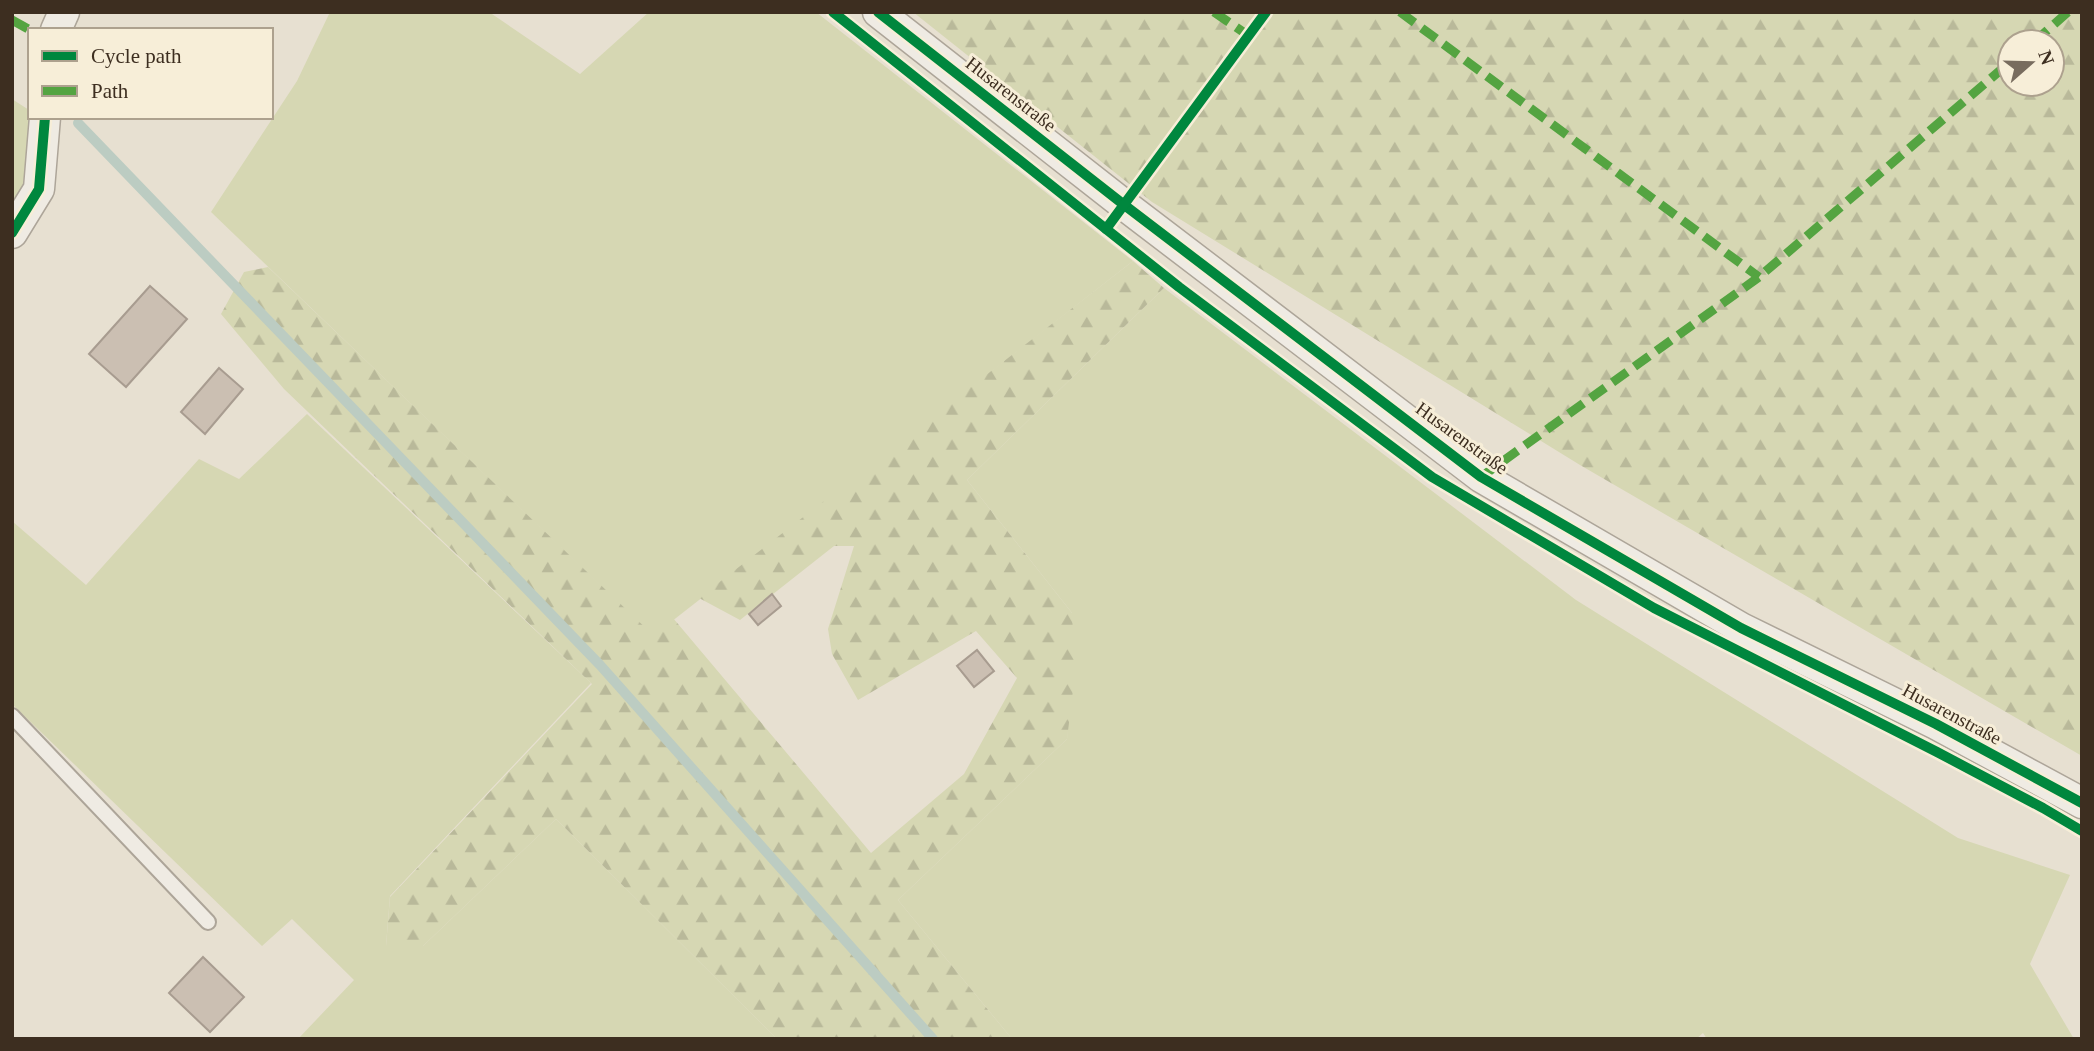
<svg xmlns="http://www.w3.org/2000/svg" width="2094" height="1051" viewBox="0 0 2094 1051" font-family="'Times New Roman',serif">
  <style>
    .grass { fill: #d6d7b3 }
    .forest { fill: url(#forest-firs); fill-rule: evenodd }
    .lines { fill: none; stroke-linecap: round; stroke-linejoin: round }
    .stream { stroke: #bcccc2; stroke-width: 10 }
    .building { fill: #cbbfb2; stroke: #a89c90; stroke-width: 2 }
    .lane-casing { stroke: #ada599; stroke-width: 18 }
    .street-casing { stroke: #ada599; stroke-width: 33 }
    .lane { stroke: #efebe3; stroke-width: 14 }
    .street { stroke: #efebe3; stroke-width: 30 }
    .quiet { stroke: #54a441; stroke-width: 9; stroke-dasharray: 18 9; stroke-linecap: butt }
    .cycleway-casing { stroke: #f7eed8; stroke-width: 15 }
    .cycleway { stroke: #00873e; stroke-width: 10 }
    .labels { text-anchor: middle; dominant-baseline: central; stroke-width: 6; stroke-linejoin: round; paint-order: stroke }
    .street-label { font-size: 19px; fill: #3d2e20; stroke: #f7eed8 }
  </style>
  <defs>
    <pattern id="forest-firs" width="22" height="20" patternUnits="userSpaceOnUse" patternTransform="scale(1.75)"><rect width="22" height="20" fill="#d6d7b3"/><path d="M5 1l3.5 6h-7zM16 11l3.5 6h-7z" fill="#b9b99a"/></pattern>
  </defs>
  <rect width="100%" height="100%" fill="#e7e0d1"/>
  <g class="grass">
    <polygon points="330,12 489,12 580,74 649,12 816,12 1133,261 653,636 211,212 297,81"/>
    <polygon points="12,99 29,110 29,182 12,211"/>
    <polygon points="1164,288 1576,600 1958,838 2070,875 2030,964 2074,1039 1707,1039 1703,1033 1696,1039 1012,1039 898,900 1067,739 1072,613 967,480"/>
    <polygon points="307,414 591,683 390,896 386,946 423,946 556,819 777,1039 298,1039 354,980 292,919 262,946 12,704 12,521 86,585 199,459 239,479"/>
  </g>
  <g class="forest">
    <path d="M913,12H2082V756L1580,465L1152,202ZM2010,42H2052V84H2010Z"/>
    <polygon points="1133,261 1164,288 967,480 1072,613 1075,674 1067,739 898,900 1012,1039 777,1039 556,819 423,946 386,946 390,897 592,684 284,389 221,314 244,272 268,267 653,635 673,618 871,853 964,774 1017,678 976,631 858,700 832,654 828,629 854,546 834,546 740,620 699,598"/>
  </g>
  <g class="lines">
    <polyline class="stream" points="78,123 600,665 933,1039"/>
  </g>
  <g class="building">
    <polygon points="150,286 187,319 126,387 89,354"/>
    <polygon points="219,368 243,389 205,434 181,412"/>
    <polygon points="772,594 781,606 758,625 749,614"/>
    <polygon points="977,650 994,671 974,687 957,666"/>
    <polygon points="203,957 244,997 210,1032 169,993"/>
  </g>
  <g class="lines">
    <g class="lane-casing">
      <polyline id="lane" points="12,716 208,922"/>
    </g>
    <g class="street-casing">
      <g id="street">
        <polyline points="878,12 1123,204 1481,477 1741,628 1936,724 2082,803"/>
        <polyline points="56,30 64,12"/>
        <polyline points="12,233 39,189 45,117"/>
      </g>
    </g>
    <use href="#lane" class="lane"/>
    <use href="#street" class="street"/>
    <g class="quiet">
      <polyline points="1214,12 1249,36"/>
      <polyline points="1400,12 1759,277"/>
      <polyline points="12,20 30,30"/>
      <polyline points="2034,42 2068,12"/>
      <polyline points="1481,477 1759,277 2010,62"/>
    </g>
    <g class="cycleway-casing">
      <g id="cycleway">
        <polyline points="833,12 1179,287 1432,477 1654,608 1937,752 2043,808 2082,831"/>
        <polyline points="878,12 1123,204 1481,477 1741,628 1936,724 2082,803"/>
        <polyline points="1106,229 1266,12"/>
        <polyline points="12,233 39,189 45,117"/>
      </g>
    </g>
    <use href="#cycleway" class="cycleway"/>
  </g>
  <g class="labels">
    <g class="street-label">
      <text transform="translate(1011 94) rotate(38)">Husarenstraße</text>
      <text transform="translate(1462 438) rotate(36)">Husarenstraße</text>
      <text transform="translate(1952 714) rotate(28)">Husarenstraße</text>
    </g>
  </g>
  <rect width="2094" height="1051" fill="none" stroke="#3d2e20" stroke-width="28"/>
  <rect x="28" y="28" width="245" height="91" fill="#f7eed8" stroke="#ada18e" stroke-width="2"/>
  <rect x="42" y="51" width="35" height="10" fill="#00873e" stroke="#ada18e" stroke-width="2"/>
  <text x="91" y="63" font-size="21" fill="#3d2e20">Cycle path</text>
  <rect x="42" y="86" width="35" height="10" fill="#54a441" stroke="#ada18e" stroke-width="2"/>
  <text x="91" y="98" font-size="21" fill="#3d2e20">Path</text>
  <g transform="translate(2031 63) rotate(70)"><circle r="33" fill="#f7eed8" stroke="#ada18e" stroke-width="2"/>
  <path d="M0-5L12 26L0 18L-12 26Z" fill="#786c5e"/>
  <text y="-10" font-size="19" font-weight="bold" text-anchor="middle" fill="#3d2e20">N</text>
  </g>
</svg>
